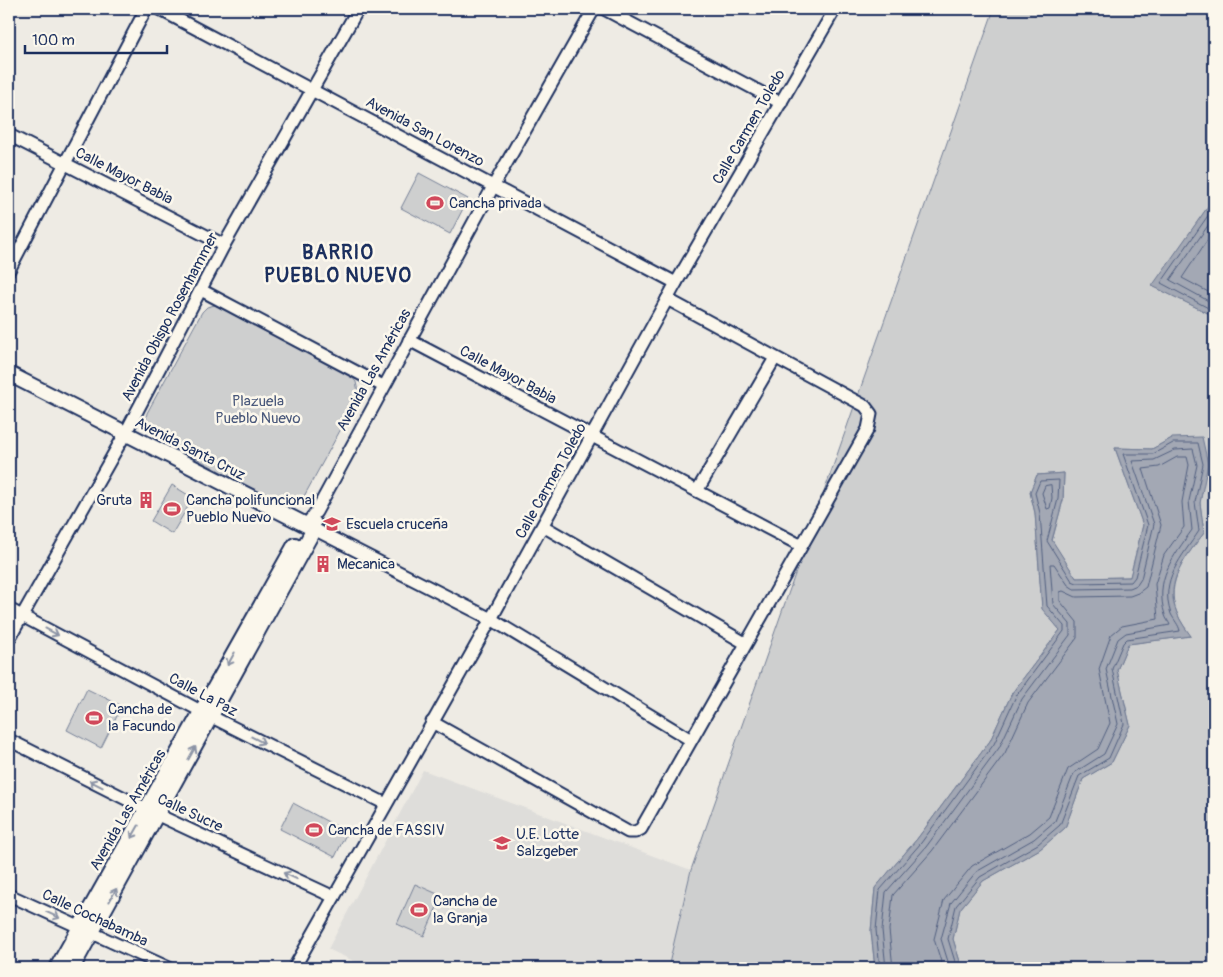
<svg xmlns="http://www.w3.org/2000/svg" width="1223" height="977" viewBox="0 0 1223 977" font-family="Pangolin,sans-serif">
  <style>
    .built { fill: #deddda }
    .green { fill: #cecfcf; stroke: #747f96 }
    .water { fill: #a3a8b4; stroke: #6d7892 }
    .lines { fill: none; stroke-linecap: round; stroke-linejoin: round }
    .shore { stroke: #515f80; stroke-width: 1 }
    .minor-casing { stroke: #1b2f5e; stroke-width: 15 }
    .major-casing { stroke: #1b2f5e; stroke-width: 18 }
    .minor { stroke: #fbf7ec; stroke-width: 11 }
    .major { stroke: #fbf7ec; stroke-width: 14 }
    .oneway { stroke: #8b93a5 }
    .labels { text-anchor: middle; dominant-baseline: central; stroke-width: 5; stroke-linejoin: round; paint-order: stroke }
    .street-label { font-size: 15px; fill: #1b2f5e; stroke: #fbf7ec }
    .poi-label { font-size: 15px; fill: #1b2f5e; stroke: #fbf7ec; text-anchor: start }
    .park-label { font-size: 15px; fill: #48577a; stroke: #fbf7ec }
    .district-label { font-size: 20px; font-weight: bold; letter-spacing: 1px; fill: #1b2f5e; stroke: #fbf7ec }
  </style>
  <rect width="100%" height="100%" fill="#eeebe4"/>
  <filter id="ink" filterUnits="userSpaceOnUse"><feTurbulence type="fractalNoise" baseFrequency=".02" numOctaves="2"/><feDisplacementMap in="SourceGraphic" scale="10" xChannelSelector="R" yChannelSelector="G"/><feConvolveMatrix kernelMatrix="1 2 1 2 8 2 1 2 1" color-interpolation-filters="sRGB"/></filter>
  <g filter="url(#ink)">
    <polygon class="built" points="423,770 691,870 668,968 368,968 328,949"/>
    <g class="green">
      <path d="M994,9H1214V198L1153,286L1214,316V968H962L953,939L960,909L983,881L1040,849L1065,828L1083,779L1112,762L1130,725L1117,670L1128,644L1190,636C1186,629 1180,621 1177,613C1164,582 1187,555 1204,533L1200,503L1202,491L1172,438L1152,449L1115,448L1143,525L1130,577L1076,578L1052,541L1063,500L1064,473L1037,475L1030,492L1035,513L1042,608L1060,630L1012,693L990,741L917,839L875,888L871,931L875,968H668L691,870Z"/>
      <polygon points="419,173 468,199 450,234 401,208"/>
      <path d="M215,305L351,376L356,382L359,396L302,500L297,506L290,509L153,435C145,428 145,423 147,413L202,312L207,307Z"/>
      <polygon points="172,485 193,498 172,534 151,521"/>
      <polygon points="87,689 122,706 101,748 67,730"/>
      <polygon points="293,803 347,832 335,857 280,829"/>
      <polygon points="415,884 442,896 424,936 397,924"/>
    </g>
    <g class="water">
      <polygon points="1214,198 1214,316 1152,286"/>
      <path d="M1202,437L1208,464L1200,503L1204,533C1187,555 1163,583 1177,613C1180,621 1186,629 1191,636L1128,644L1117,670L1130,725L1112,762L1083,779L1065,828L1040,849L983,881L960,909L953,939L962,968H875L871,931L875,888L917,839L990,741L1012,693L1060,630L1042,609L1035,513L1030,492L1037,475L1064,473L1063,500L1052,540L1076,578L1130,577L1143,525L1115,448L1152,449L1172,438Z"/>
    </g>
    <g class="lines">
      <g class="shore">
        <polyline points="1214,207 1161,283 1214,311"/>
        <polyline points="1214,217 1170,280 1214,304"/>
        <polyline points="1214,230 1182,278 1214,295"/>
        <polygon points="1051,485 1052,498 1050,508 1047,509 1042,493 1045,486"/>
        <path d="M880,968L876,930L880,890L921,843L994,744L1016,696L1064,631V626L1047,606L1040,513L1035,493L1040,481L1059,480L1058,499L1047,541L1072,581L1077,583L1131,582L1135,577L1148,525L1123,454H1153L1173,443H1198L1203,464L1195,502L1199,531C1182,557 1159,580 1171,614C1174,620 1179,625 1180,631L1127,639L1123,643L1112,669L1124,724L1109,758L1079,776L1060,825L1038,844L980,877L956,906L948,939L957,968"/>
        <path d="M886,968L882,930L886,892L926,847L999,748L1022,699L1070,635V624L1053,604L1050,564H1054L1068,585L1074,589L1130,588L1137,585L1141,579L1154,524L1132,461L1154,460L1175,450L1193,449L1197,465L1189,501L1192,530C1173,557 1154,579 1165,615C1166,619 1169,622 1170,625L1126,633L1118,639L1106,669L1118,724L1104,754L1074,773L1055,821L1034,839L976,872L951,903L941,939L950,968"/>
        <polyline points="893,968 889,930 893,895 932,851 1005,753 1028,703 1077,638 1077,622 1060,601 1060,592 1063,591 1076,597 1130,596 1138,593 1146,587 1161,525 1143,469 1159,467 1177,457 1187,457 1189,465 1182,502 1184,527 1164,555 1155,584 1158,619 1122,626 1111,635 1099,669 1110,723 1098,749 1068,769 1049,817 1030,833 972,866 944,900 934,939 943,968"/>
      </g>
      <g class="minor-casing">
        <g id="minor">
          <polyline points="159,9 676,283"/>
          <polyline points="604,9 781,103"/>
          <polyline points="9,135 224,245"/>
          <polyline points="9,270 146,9"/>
          <polyline points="201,290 383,386"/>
          <polyline points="409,340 800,545"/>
          <polyline points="697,491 775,358"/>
          <polyline points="315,522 314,529 491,619 691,740"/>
          <polyline points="306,525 316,512 494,185 594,9"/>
          <polyline points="543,526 745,643"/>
          <polyline points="9,609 212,717 386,804"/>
          <polyline points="9,639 125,434 224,245 358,9"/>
          <polyline points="432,722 628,832 635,832 641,829 868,429 871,414 865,406 667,299"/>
          <polyline points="9,740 158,815 334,897"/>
          <polyline points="9,895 169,968"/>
          <polyline points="294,968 491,619 676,283 835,9"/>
        </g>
      </g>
      <g class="major-casing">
        <g id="major">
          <polyline points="9,374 314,529 72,968"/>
          <polyline points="57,968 295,545"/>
        </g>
      </g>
      <use href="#minor" class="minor"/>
      <use href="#major" class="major"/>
    </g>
    <defs><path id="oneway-shaft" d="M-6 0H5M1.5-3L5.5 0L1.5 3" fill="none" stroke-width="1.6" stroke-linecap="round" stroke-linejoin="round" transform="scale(1.25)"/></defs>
    <g class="oneway">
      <use href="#oneway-shaft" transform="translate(52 632) rotate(28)"/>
      <use href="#oneway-shaft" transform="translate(231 659) rotate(119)"/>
      <use href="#oneway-shaft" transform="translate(258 740) rotate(27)"/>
      <use href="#oneway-shaft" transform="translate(192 753) rotate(-61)"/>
      <use href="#oneway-shaft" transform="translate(96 784) rotate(-153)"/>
      <use href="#oneway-shaft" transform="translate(135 832) rotate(120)"/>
      <use href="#oneway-shaft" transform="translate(290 876) rotate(-155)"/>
      <use href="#oneway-shaft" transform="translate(113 895) rotate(-61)"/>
      <use href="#oneway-shaft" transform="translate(53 915) rotate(25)"/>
    </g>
  </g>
  <defs>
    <g id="stadium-bare" transform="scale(1.35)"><path d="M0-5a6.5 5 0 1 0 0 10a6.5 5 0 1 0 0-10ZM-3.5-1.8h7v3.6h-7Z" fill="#d1495b" stroke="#fbf7ec" stroke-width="2.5" paint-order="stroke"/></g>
    <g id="building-bare" transform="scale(1.35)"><path d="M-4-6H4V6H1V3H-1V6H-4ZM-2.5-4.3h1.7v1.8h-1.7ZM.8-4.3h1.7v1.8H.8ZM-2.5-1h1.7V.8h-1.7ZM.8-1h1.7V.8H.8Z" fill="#d1495b" stroke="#fbf7ec" stroke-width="2.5" paint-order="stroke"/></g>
    <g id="school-bare" transform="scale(1.35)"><path d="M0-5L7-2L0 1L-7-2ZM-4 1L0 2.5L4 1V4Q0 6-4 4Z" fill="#d1495b" stroke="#fbf7ec" stroke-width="2.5" paint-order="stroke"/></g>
  </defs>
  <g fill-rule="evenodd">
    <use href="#stadium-bare" x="435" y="203"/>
    <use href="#building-bare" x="146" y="500"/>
    <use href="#stadium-bare" x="172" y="509"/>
    <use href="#school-bare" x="332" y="524"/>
    <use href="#building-bare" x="323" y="564"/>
    <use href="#stadium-bare" x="94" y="718"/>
    <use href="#stadium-bare" x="314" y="830"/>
    <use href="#school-bare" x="502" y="843"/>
    <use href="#stadium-bare" x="419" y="910"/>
  </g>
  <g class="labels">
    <g class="street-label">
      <text transform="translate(749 127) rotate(-60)">Calle Carmen Toledo</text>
      <text transform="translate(425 132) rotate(28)">Avenida San Lorenzo</text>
      <text transform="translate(124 176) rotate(27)">Calle Mayor Babia</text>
      <text transform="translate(170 317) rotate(-62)">Avenida Obispo Rosenhammer</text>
      <text transform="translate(374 370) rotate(-61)">Avenida Las Américas</text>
      <text transform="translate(508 375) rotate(28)">Calle Mayor Babia</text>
      <text transform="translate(190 449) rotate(27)">Avenida Santa Cruz</text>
      <text transform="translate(551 481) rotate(-61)">Calle Carmen Toledo</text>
      <text transform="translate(203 695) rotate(28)">Calle La Paz</text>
      <text transform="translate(128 810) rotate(-60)">Avenida Las Américas</text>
      <text transform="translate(190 813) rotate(25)">Calle Sucre</text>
      <text transform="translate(95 918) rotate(25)">Calle Cochabamba</text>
    </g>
    <g class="poi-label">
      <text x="449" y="203">Cancha privada</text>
      <text x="132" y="500" text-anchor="end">Gruta</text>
      <text x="186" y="500">Cancha polifuncional<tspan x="186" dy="17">Pueblo Nuevo</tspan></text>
      <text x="346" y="524">Escuela cruceña</text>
      <text x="337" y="564">Mecanica</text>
      <text x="108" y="709">Cancha de<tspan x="108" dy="17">la Facundo</tspan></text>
      <text x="328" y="830">Cancha de FASSIV</text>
      <text x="516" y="834">U.E. Lotte<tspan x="516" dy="17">Salzgeber</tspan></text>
      <text x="433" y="901">Cancha de<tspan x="433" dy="17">la Granja</tspan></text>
    </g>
    <g class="park-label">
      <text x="258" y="401">Plazuela<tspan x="258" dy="17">Pueblo Nuevo</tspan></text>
    </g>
    <g class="district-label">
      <text x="338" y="252">BARRIO<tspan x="338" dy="23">PUEBLO NUEVO</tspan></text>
    </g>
  </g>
  <rect width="1223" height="977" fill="none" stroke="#fbf7ec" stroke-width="30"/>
  <rect x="15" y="15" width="1193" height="947" fill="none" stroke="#1b2f5e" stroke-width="2" filter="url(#ink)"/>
  <path d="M25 45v8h142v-8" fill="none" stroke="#1b2f5e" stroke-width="2.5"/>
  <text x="32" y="45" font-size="15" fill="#1b2f5e" stroke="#fbf7ec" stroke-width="4" paint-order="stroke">100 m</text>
</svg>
